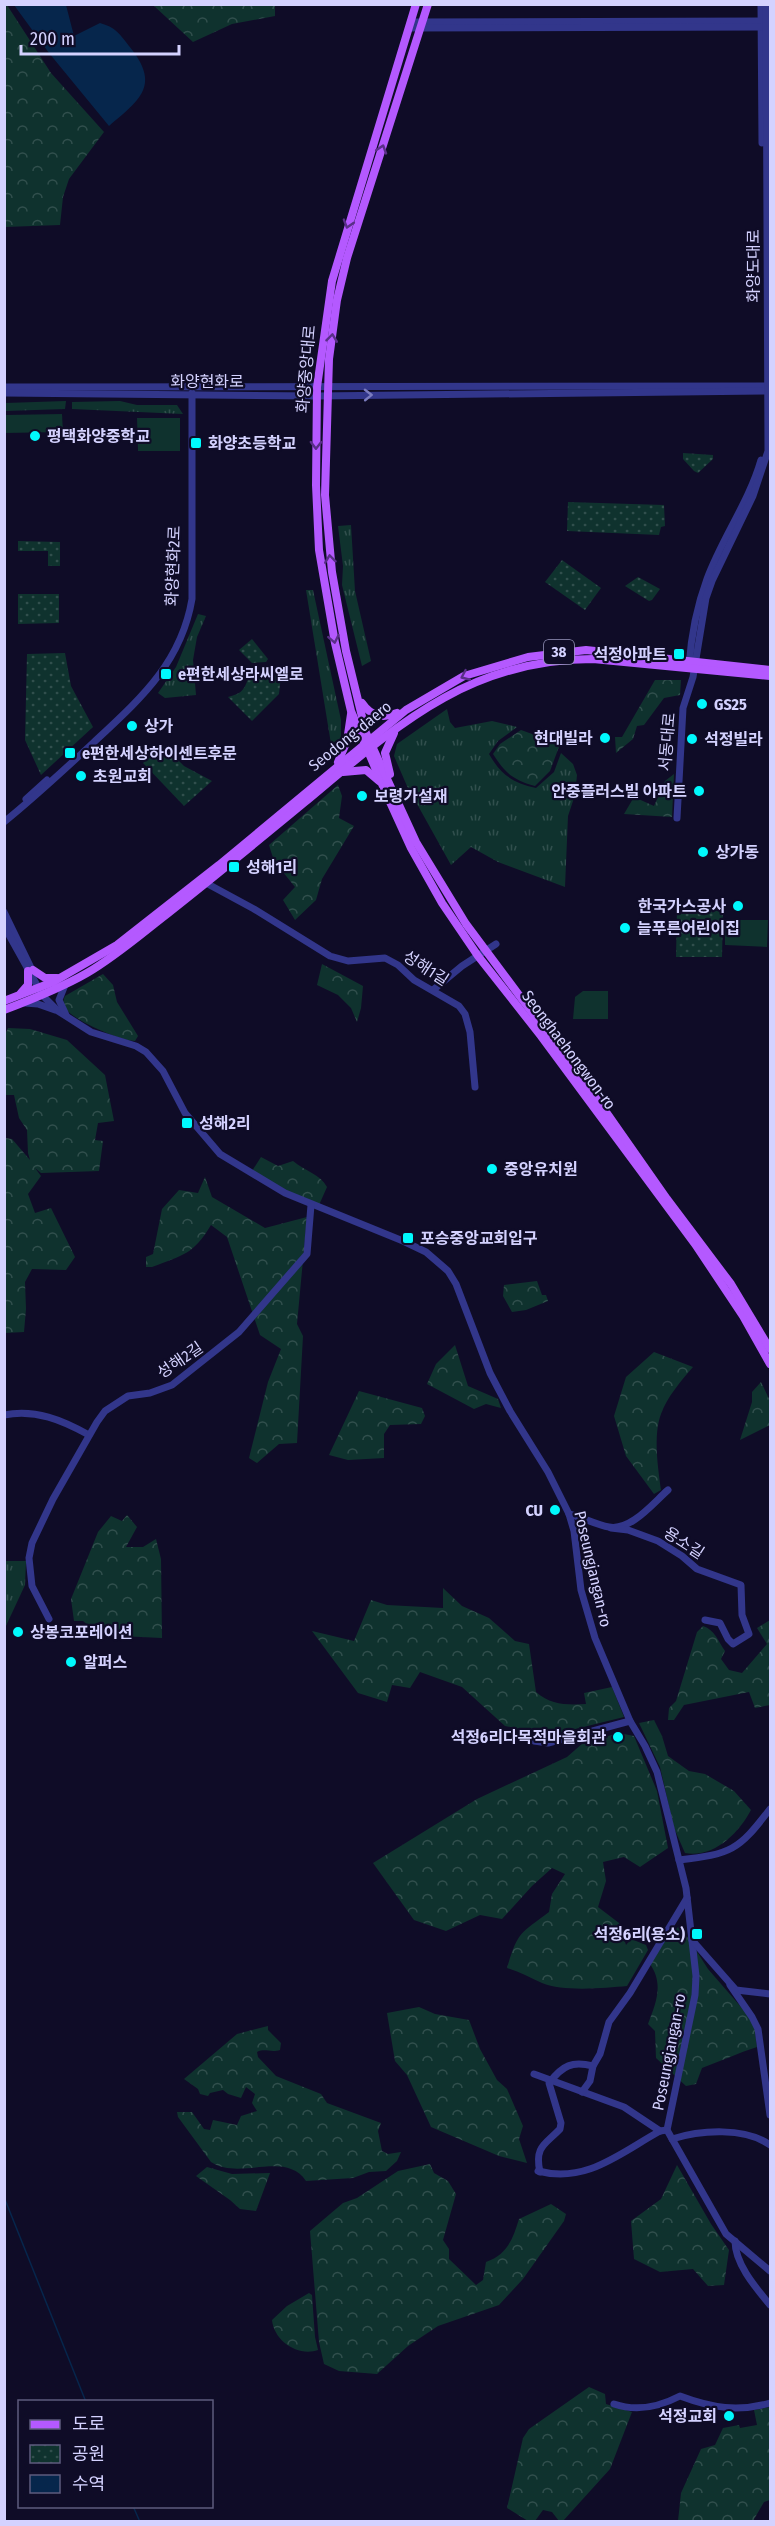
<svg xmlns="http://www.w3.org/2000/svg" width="775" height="2526" viewBox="0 0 775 2526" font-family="'Fira Sans Condensed','Noto Sans KR',sans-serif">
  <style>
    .grass { fill: url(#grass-tufts) }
    .forest { fill: url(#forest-crowns) }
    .park { fill: url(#park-dots) }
    .pitch { fill: #0f322e }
    .water { fill: #06264c }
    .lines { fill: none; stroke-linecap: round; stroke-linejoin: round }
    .stream { stroke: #06264c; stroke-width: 1.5 }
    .minor { stroke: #32368b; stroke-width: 7 }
    .major { stroke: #b459ff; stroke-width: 8 }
    .oneway { stroke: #592f88 }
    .oneway2 { stroke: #7b7cbf }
    .poi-dot { fill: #00f9fd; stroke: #0f0c27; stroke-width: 2 }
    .labels { text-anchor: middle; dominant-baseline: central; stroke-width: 4.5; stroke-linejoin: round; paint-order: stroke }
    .shield { fill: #0f0c27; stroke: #9997be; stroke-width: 1.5 }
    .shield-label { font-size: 15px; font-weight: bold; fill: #d4d2ff }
    .street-label { font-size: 16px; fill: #d4d2ff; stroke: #0f0c27 }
    .poi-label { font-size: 16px; font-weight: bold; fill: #d4d2ff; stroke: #0f0c27; text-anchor: start }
  </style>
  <defs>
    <pattern id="grass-tufts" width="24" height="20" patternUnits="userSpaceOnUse" patternTransform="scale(1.5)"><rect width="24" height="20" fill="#0f322e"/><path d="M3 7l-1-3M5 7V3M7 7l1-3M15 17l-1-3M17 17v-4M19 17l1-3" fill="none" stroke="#314f4d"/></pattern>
    <pattern id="forest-crowns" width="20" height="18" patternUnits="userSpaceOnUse" patternTransform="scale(1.5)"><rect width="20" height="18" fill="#0f322e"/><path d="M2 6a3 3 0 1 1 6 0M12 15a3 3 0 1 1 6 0" fill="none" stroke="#314f4d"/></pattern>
    <pattern id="park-dots" width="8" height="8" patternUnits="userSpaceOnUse" patternTransform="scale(1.5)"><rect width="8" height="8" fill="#0f322e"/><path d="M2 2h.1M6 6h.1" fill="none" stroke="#314f4d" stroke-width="1.8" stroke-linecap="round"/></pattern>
  </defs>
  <rect width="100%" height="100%" fill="#0f0c27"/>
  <g class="grass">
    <polygon points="66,401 65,409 5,411 6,403"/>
    <polygon points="120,401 137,405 177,405 183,414 72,409 72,402"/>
    <polygon points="351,525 355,591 371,661 362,666 342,585 343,566 338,526"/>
    <polygon points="306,590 313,590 341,720 341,738 331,744"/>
    <polygon points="198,614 206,616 197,637 193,660 196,695 165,698 158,693 176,667"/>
    <path d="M447,709L450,722L455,728L492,721L517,727L498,741L489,754C501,775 513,783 536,788L554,772L561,753L573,764L577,775L575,795L568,816L565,887L498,862L471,847L451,865L407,786L394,756L397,744Z"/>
    <polygon points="5,1561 26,1561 25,1585 5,1628"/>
  </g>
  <g class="forest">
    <polygon points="4,5 7,5 51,73 104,132 69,179 63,197 60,225 5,227"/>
    <polygon points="153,5 275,5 275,16 232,24 193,42"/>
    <polygon points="655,680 681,680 680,695 664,698 644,725 637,726 633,739 616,753 615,737 622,737"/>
    <path d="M521,730L560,744L550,771L535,786C513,780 505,773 493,754L500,744Z"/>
    <polygon points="674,774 672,817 624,814 634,797 654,806 665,781"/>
    <polygon points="338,785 342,796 339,818 354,826 322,879 316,900 295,920 283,900 295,887 274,861 269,845"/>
    <polygon points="322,964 363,986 361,1008 357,1022 351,1008 338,995 317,985"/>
    <path d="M103,974L113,985L117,1002L138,1036L135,1041C121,1041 73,1020 66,1009C62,1004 63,1001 65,996Z"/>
    <polygon points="8,1028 30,1029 67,1040 105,1075 114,1121 98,1123 95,1140 103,1141 99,1171 41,1173 35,1168 41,1176 28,1194 35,1213 51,1208 75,1257 66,1270 32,1269 25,1282 26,1309 24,1332 5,1333 5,1138 12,1139 30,1160 28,1153 27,1130 19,1118 14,1095 5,1095 5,1035"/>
    <path d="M261,1157L278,1166L293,1161C305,1171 320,1174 327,1187L319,1205L282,1189L252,1171Z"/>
    <path d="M205,1177L212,1197L265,1228L307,1217L297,1324L303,1336L297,1443L279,1444L257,1463L249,1458L268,1382L281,1349L260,1335L227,1237L211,1225C193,1255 183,1255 152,1267H146V1257L153,1254L162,1209L179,1190L198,1193Z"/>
    <polygon points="537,1281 542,1295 546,1295 548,1301 526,1310 512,1312 503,1296 504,1285"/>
    <polygon points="455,1345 468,1386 498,1399 501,1408 486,1404 474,1409 427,1384 436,1364"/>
    <path d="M654,1352L693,1367C681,1381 667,1397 661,1414C653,1435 658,1467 661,1490L654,1494L626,1456L614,1416L626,1377Z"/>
    <polygon points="761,1382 770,1401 770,1425 740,1440 752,1402 752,1392"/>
    <polygon points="359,1391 422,1408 425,1416 421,1424 390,1425 384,1434 384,1458 348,1460 329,1455"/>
    <path d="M127,1515L137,1527L126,1547H143L156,1539L161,1559L162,1638C135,1636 104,1639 83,1621H74L71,1599L98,1532L111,1516L122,1521Z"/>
    <path d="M443,1588L462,1606L489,1618L515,1641L529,1644L536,1692C551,1705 566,1705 586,1704L584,1693L612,1687L624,1717L551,1735L505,1726L462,1687L420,1672L410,1688L392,1685L387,1702L358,1693L312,1631L354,1641L371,1600L387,1605L443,1608Z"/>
    <path d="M770,1620V1705L755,1708L749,1692L684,1705L674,1720H668L669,1708L676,1701L697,1632L703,1626C715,1630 718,1641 725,1651L721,1659L729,1670L742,1673L767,1644L757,1628Z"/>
    <path d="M654,1720L662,1736L668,1756L689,1771L705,1774L734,1791L751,1810C738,1834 714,1858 685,1853L674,1828L660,1767L639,1723Z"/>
    <path d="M619,1733L634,1736L657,1791L668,1848L640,1867L624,1857L603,1862L606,1881L598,1907L619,1923L626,1945L631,1939L646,1945L648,1950L627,1986C604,1988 564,1992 542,1983C531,1978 520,1972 507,1968C518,1931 520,1934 549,1912L552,1894L565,1874L552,1868L532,1886L502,1919L480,1915L446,1931L414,1920L373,1863L477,1799L567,1757L583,1743Z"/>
    <path d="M680,1925L708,1969L754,2022L757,2047C738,2053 721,2061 702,2068L696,2084L686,2086L656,2058L655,2031L648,2024C656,2003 664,1984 650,1964L657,1948Z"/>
    <polygon points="419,2007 435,2014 469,2020 480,2049 497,2080 507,2089 523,2126 519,2139 527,2163 499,2156 431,2127 407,2075 395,2061 387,2013"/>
    <path d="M268,2026V2030L281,2043L280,2050C271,2053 265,2048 257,2052L258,2057L276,2076L321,2094L327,2103L381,2123L378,2131L382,2151L388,2154L401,2152L397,2161L386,2171L369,2172L353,2178L306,2181C285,2150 240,2181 211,2162L178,2117L177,2112H192L204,2129L210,2130L213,2120L237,2125L241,2116L257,2111L252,2103L255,2094L246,2087L241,2098L228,2094L223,2090L210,2093L208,2096L200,2094L198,2089L184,2079L237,2034Z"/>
    <path d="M430,2164L434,2173L448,2181L456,2194L443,2240L449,2249V2259L476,2285L483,2280L486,2262C507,2255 513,2239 519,2219L551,2204L566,2214L564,2221L523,2279L499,2305L438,2326L408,2346L377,2374L339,2371L324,2364L319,2342L310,2231L343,2203L357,2198L398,2171Z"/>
    <polygon points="677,2165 711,2224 729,2250 724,2285 708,2286 693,2269 660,2272 634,2259 631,2221 661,2199"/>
    <polygon points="207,2167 232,2174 270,2173 256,2211 240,2209 230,2200 196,2176"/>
    <path d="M309,2293L312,2295L315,2337L318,2350C298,2357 274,2341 272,2320L287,2306Z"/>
    <polygon points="589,2387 605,2394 606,2404 632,2412 610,2469 563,2521 559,2521 552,2512 543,2510 535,2521 528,2521 507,2508 523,2438 529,2429"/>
    <polygon points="770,2407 770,2500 764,2502 753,2521 678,2521 681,2493 701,2449 715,2445 723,2428 739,2425 740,2428 757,2425 754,2410"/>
  </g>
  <g class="park">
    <polygon points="683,453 713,455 713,459 698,473 694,471 683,459"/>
    <polygon points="568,502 664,505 665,526 661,527 659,535 567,531"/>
    <polygon points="18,541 60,542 60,566 48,566 48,551 18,551"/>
    <polygon points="562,560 601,588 585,610 545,582"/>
    <polygon points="638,577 660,589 652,600 649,601 625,586"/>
    <polygon points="18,594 59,594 59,623 18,624"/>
    <polygon points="252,639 268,659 266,662 252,663 239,650"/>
    <polygon points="65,653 71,686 93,727 41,775 25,740 27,654"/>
    <path d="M279,675L281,676L279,694L252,721L228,697C240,694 244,691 248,679Z"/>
    <polygon points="161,746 165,747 184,766 212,781 184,806 143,763"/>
    <polygon points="677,909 723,911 722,957 676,957"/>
  </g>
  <g class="pitch">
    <polygon points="62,414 63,432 5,433 5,415"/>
    <polygon points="137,418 180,418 180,451 138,451"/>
    <polygon points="725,920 768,920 767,947 725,945"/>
    <polygon points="583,991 608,991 608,1019 573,1019 575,997"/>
  </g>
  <path class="water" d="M14,5H66L74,36L100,23C115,27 120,34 129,46C161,85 141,99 109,126L49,53Z"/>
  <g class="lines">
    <g class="stream">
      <polyline points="4,2197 86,2402"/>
      <polyline points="133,2506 140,2522"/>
    </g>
    <g class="minor">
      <polyline points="761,4 762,143"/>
      <polyline points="411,22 763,21"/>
      <polyline points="409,28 764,27"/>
      <polyline points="4,387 767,386"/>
      <polyline points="4,393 317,396 767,391"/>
      <path d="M689,666C691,637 697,606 707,579C722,538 749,502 761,460"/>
      <polyline points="26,799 47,780"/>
      <polyline points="677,818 683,708 693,677 706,598 712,581 753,496 768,451 766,4"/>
      <path d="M4,822C35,797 64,770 93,743C139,700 181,664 192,599V393"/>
      <polyline points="206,883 254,909 330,956 348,961 385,958 398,965 414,980 459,1006 465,1014 470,1032 475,1087"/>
      <polyline points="4,912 34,974"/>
      <polyline points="4,926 43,996 58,1011 91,1032 136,1046 146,1052 163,1071 185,1113 220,1154 285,1193 403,1241 426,1252 448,1271 456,1284 490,1373 510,1411 548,1472 569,1514 574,1531 581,1590 595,1638 630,1721 645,1746 657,1772 686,1888 696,1976 695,1995 667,2130 726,2234 770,2271"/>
      <polyline points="65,985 59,1000 66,1015"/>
      <polyline points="433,990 462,966 496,944"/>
      <polyline points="25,1003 38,1004 55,1010"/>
      <path d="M4,1415C36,1409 62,1420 89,1435"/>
      <path d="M569,1514C582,1517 596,1525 609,1527C631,1531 653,1503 668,1490"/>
      <polyline points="611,1528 628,1530 658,1541 682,1556 697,1569 741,1585 742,1615 749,1634 733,1644 728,1639 720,1623 705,1620"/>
      <polyline points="49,1619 32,1586 29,1558 32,1543 53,1499 97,1422 105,1411 128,1396 150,1393 172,1385 239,1332 307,1254 311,1205"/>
      <polyline points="534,1741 548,1743 630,1721"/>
      <path d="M679,1860C731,1854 738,1851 770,1809"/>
      <polyline points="692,1940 736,1990 770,1994"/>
      <polyline points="730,1985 752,2017 758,2029 770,2115"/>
      <polyline points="534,2074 624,2107 660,2131"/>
      <polyline points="582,2092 590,2081 593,2066 600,2054 609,2022 630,1993 687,1898"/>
      <path d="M672,2139C701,2130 745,2127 770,2145"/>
      <path d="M538,2171C586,2184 620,2153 660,2131L667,2130"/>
      <path d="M540,2172C534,2146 546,2144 560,2129L561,2123L549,2083C563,2065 572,2061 593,2066"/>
      <path d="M735,2241C735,2264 756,2288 770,2305"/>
      <path d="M614,2404C637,2412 659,2407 680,2396C712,2408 738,2412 770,2403"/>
    </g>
    <g class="major">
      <polyline points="416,4 332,281 317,387 316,485 319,550 335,643 351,711 385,791 411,848 442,903 478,956 541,1036 695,1244 743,1316 770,1364"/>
      <polyline points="428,4 347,258 337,300 329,359 325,495 332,572 346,651 366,733 416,842 466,924 604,1109 667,1199 731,1284 770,1349"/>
      <path d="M362,703C371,716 382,719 397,713"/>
      <polyline points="338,762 347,741 351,714"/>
      <polyline points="343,772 366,770 379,781"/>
      <polyline points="390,774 385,753 394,733"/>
      <polyline points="33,970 45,978 57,978"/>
      <polyline points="21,993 28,985 28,971"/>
      <polyline points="4,1001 53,982 117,945 219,865 406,710 464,676 528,657 586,650 770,670"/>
      <path d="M4,1010C33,999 61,988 87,973C116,956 141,934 167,914C214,877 259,840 305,802C395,727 468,659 593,659L770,676"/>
    </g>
  </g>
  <defs><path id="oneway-chevron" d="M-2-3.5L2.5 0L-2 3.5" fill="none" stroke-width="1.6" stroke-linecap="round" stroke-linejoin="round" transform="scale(1.5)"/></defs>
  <g class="oneway">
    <use href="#oneway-chevron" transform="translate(382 149) rotate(-72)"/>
    <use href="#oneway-chevron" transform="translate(348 224) rotate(107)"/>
    <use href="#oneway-chevron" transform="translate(332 338) rotate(-83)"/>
    <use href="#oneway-chevron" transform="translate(316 445) rotate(91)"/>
    <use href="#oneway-chevron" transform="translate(330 559) rotate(-97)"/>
    <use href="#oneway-chevron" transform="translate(334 639) rotate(79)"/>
    <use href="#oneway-chevron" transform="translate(465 676) rotate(156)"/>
  </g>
  <use class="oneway2" href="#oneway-chevron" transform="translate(368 395) rotate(-1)"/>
  <g class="poi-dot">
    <circle cx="35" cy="436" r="6"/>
    <rect x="190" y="437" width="12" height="12" rx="3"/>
    <rect x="673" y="648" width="12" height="12" rx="3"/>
    <rect x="160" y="668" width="12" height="12" rx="3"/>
    <circle cx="702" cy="704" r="6"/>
    <circle cx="132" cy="726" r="6"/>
    <circle cx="605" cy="738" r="6"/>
    <circle cx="692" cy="739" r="6"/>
    <rect x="64" y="747" width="12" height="12" rx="3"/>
    <circle cx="81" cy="776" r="6"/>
    <circle cx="699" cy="791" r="6"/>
    <circle cx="362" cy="796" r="6"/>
    <circle cx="703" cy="852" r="6"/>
    <rect x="228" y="861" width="12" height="12" rx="3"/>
    <circle cx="738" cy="906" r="6"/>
    <circle cx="625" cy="928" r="6"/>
    <rect x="181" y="1117" width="12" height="12" rx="3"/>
    <circle cx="492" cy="1169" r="6"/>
    <rect x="402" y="1232" width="12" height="12" rx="3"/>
    <circle cx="555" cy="1510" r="6"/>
    <circle cx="18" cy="1632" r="6"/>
    <circle cx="71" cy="1662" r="6"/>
    <circle cx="618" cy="1737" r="6"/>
    <rect x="691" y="1928" width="12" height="12" rx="3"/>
    <circle cx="729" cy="2416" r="6"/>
  </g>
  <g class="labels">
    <rect class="shield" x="544" y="640" width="30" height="24" rx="4.5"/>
    <g class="shield-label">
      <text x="559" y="652">38</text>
    </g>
    <g class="street-label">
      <text transform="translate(753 266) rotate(-90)">화양도대로</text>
      <text transform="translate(306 369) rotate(-85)">화양중앙대로</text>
      <text x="207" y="381">화양현화로</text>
      <text transform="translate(173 566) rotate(-88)">화양현화2로</text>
      <text transform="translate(350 736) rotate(-39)">Seodong-daero</text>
      <text transform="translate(667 742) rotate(-85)">서동대로</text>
      <text transform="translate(426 968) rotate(33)">성해1길</text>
      <text transform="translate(569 1050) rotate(53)">Seonghaehongwon-ro</text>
      <text transform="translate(180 1360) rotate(-34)">성해2길</text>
      <text transform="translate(684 1543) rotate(33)">용소길</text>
      <text transform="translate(593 1569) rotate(77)">Poseungjangan-ro</text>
      <text transform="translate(669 2052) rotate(-79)">Poseungjangan-ro</text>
    </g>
    <g class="poi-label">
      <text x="47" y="436">평택화양중학교</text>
      <text x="208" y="443">화양초등학교</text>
      <text x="667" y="654" text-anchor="end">석정아파트</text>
      <text x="178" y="674">e편한세상라씨엘로</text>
      <text x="714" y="704">GS25</text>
      <text x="144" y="726">상가</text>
      <text x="593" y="738" text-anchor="end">현대빌라</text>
      <text x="704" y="739">석정빌라</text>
      <text x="82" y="753">e편한세상하이센트후문</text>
      <text x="93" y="776">초원교회</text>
      <text x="687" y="791" text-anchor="end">안중플러스빌 아파트</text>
      <text x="374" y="796">보령가설재</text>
      <text x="715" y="852">상가동</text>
      <text x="246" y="867">성해1리</text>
      <text x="726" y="906" text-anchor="end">한국가스공사</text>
      <text x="637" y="928">늘푸른어린이집</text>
      <text x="199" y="1123">성해2리</text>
      <text x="504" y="1169">중앙유치원</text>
      <text x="420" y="1238">포승중앙교회입구</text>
      <text x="543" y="1510" text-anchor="end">CU</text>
      <text x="30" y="1632">상봉코포레이션</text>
      <text x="83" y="1662">알퍼스</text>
      <text x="606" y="1737" text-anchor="end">석정6리다목적마을회관</text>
      <text x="685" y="1934" text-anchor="end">석정6리(용소)</text>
      <text x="717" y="2416" text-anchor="end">석정교회</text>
    </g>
  </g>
  <rect width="775" height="2526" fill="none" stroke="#d4d2ff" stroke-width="12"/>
  <rect x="18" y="2400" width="195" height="108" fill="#0f0c27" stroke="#5e5b7d" stroke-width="1.5"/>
  <rect x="30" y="2420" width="30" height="9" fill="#b459ff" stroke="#5e5b7d" stroke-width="1.5"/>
  <text x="72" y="2430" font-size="18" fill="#d4d2ff">도로</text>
  <rect x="30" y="2445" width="30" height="18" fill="url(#park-dots)" stroke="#5e5b7d" stroke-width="1.5"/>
  <text x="72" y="2460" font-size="18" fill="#d4d2ff">공원</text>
  <rect x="30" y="2475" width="30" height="18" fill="#06264c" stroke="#5e5b7d" stroke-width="1.5"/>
  <text x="72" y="2490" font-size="18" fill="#d4d2ff">수역</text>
  <path d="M21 45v9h158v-9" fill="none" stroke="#d4d2ff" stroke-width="3"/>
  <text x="30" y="45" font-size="18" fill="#d4d2ff" stroke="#0f0c27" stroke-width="4.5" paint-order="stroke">200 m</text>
</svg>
